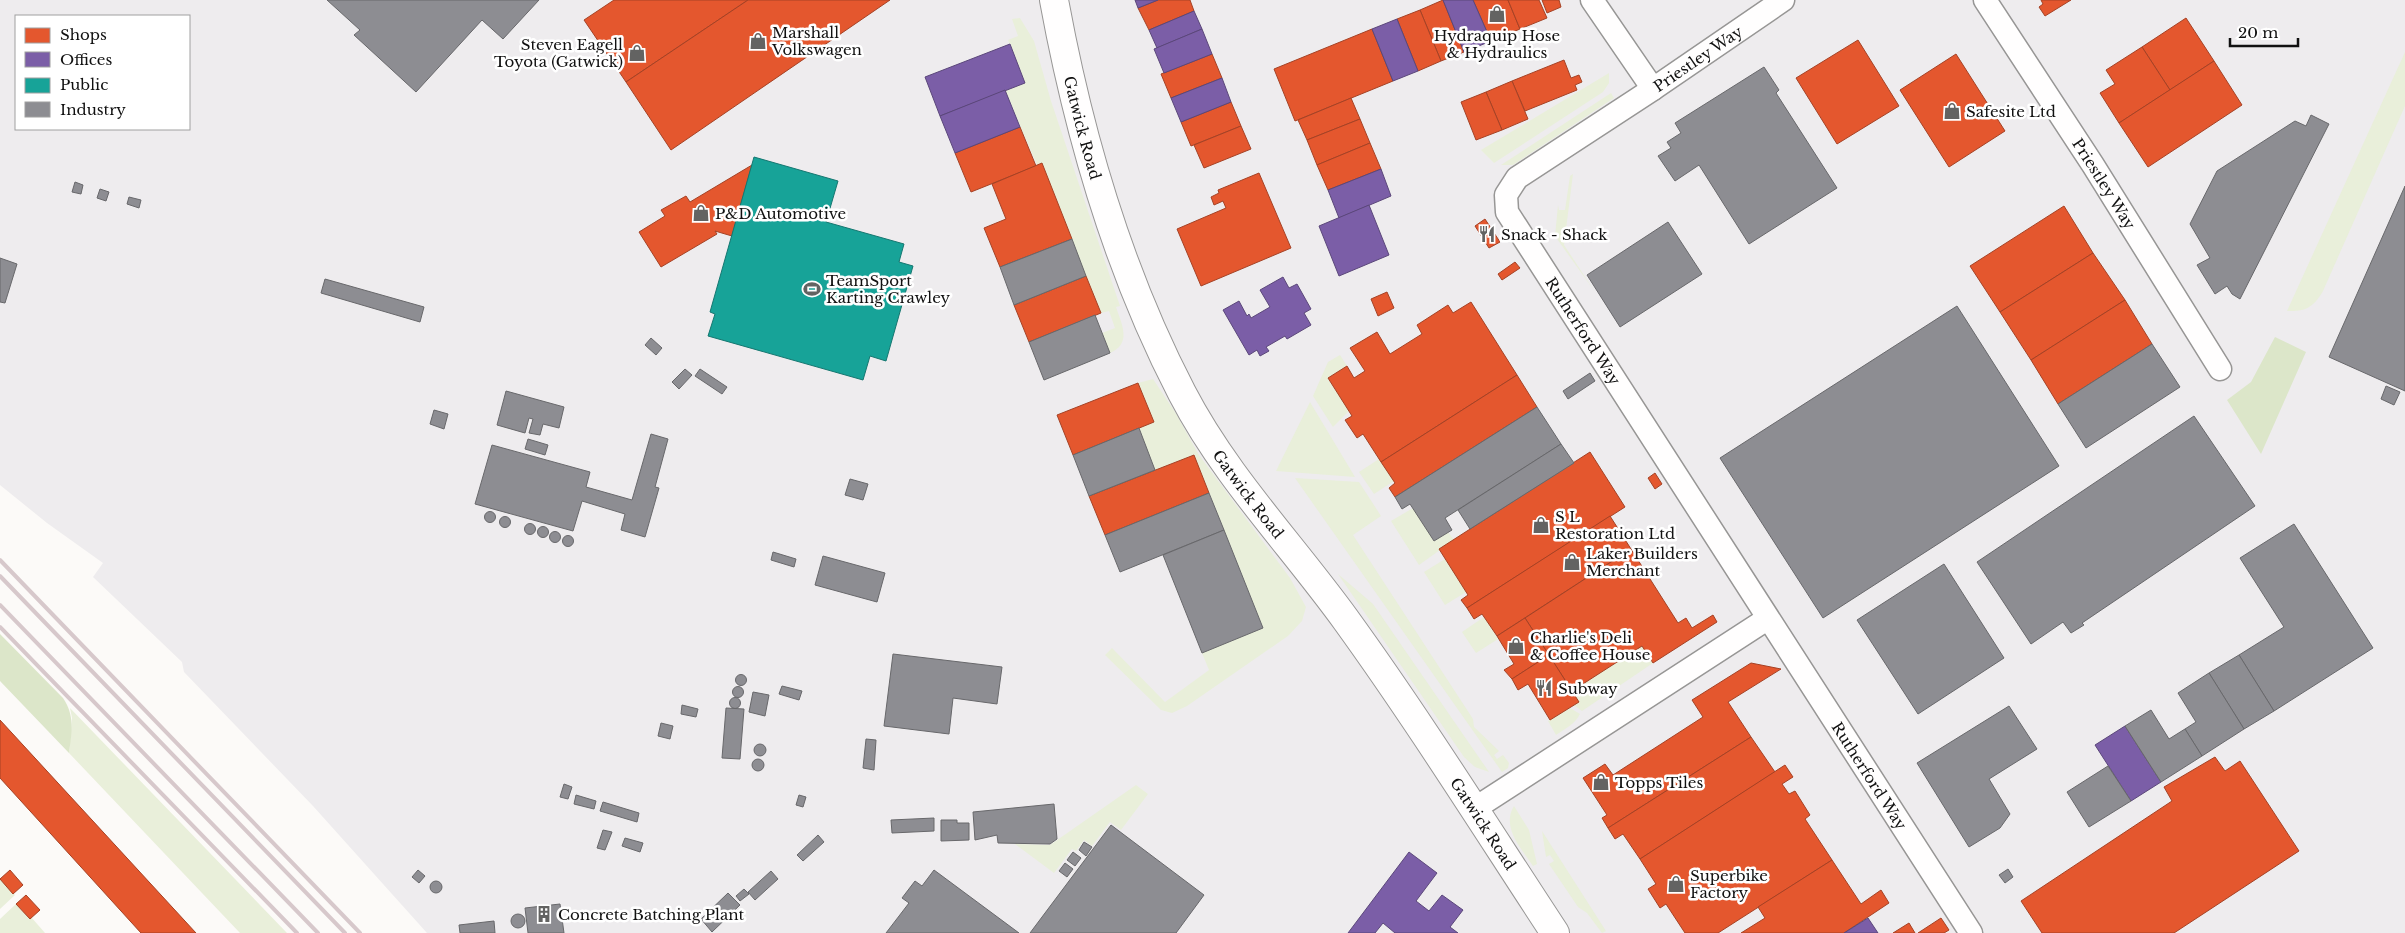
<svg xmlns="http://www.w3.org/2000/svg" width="2405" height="933" viewBox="0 0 2405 933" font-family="'Libre Baskerville',serif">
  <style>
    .industrial { fill: #eeecee; fill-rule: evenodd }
    .green { fill: #e9efda }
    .forest { fill: #dce6c9 }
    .shops { fill: #e4572e; stroke: #a54225 }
    .offices { fill: #7b5ea7; stroke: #5b477a }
    .public { fill: #17a398; stroke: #157770 }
    .industry { fill: #8d8d92; stroke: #68686b }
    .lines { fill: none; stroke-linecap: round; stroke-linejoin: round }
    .minor-casing { stroke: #979695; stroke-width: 25 }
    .tertiary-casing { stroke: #979695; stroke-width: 30 }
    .minor { stroke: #fffefe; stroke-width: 22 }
    .tertiary { stroke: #fffefe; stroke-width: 28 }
    .rail { stroke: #d7c8cb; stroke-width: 4 }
    .labels { text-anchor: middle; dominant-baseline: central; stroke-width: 5; stroke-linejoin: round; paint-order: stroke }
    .poi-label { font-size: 15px; fill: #111; stroke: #fff; text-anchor: start }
    .street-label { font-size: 15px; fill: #111; stroke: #fff }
  </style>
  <rect width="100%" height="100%" fill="#fcfaf8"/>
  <path class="industrial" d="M0,0H2405V933H427L313,806L184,672L182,662L93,577L103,563L47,523L0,485ZM16,16H189V129H16Z"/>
  <g class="green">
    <path d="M1020,18L1034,41L1051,101L1120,306L1116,307C1122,325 1132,343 1110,353L1102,333L1115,328L1109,311L1101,313C1071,238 1036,165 1005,90L1025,83L1008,40L1018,36L1012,19Z"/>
    <path d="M2405,52V106L2323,291C2314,307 2305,312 2287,311Z"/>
    <polygon points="1609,73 1609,83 1603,92 1494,163 1481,150"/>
    <polygon points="1611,93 1614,98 1513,165 1501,165"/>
    <polygon points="1573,174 1564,245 1595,292 1555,236 1558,205 1559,210 1565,210 1570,176"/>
    <polygon points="1340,355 1347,366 1328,379 1349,411 1333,427 1313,396 1328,362"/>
    <polygon points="1153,379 1175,412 1199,455 1290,578 1306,607 1302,621 1288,636 1187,706 1172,713 1161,710 1105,655 1112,648 1165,702 1209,670 1202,653 1263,628 1194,455 1155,470 1139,428 1154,422 1138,383"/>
    <polygon points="1310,402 1355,477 1276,471"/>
    <polygon points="1379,459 1394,481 1374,494 1359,472"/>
    <polygon points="1295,478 1359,482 1381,516 1353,535 1473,719 1474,727 1499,751 1494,755 1497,759 1503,755 1509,763 1508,768 1502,772"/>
    <polygon points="1413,508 1434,541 1448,532 1454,540 1419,565 1391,521"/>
    <polygon points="1445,559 1466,592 1445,605 1424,572"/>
    <polygon points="1338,574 1373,604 1489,772 1475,767 1464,757"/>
    <polygon points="1484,617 1498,639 1476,653 1462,632"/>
    <polygon points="1642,646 1653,663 1582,711 1574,705 1579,702 1572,691"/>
    <polygon points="70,708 287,933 240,933 69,753 72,718"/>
    <path d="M1570,708L1580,714C1575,724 1565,729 1556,735L1548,721Z"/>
    <polygon points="1136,785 1148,794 1121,830 1110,822 1092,846 1084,840 1076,851 1072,849 1054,873 1015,844 1050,845"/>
    <path d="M1514,806L1529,830L1537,864L1533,866C1521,848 1501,827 1514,806Z"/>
    <polygon points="1542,831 1606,931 1602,933 1587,913 1578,907 1549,864 1554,861 1550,855 1546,857"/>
    <polygon points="0,879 15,895 0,909"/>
    <polygon points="16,904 29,918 31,917 45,933 0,933 0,919"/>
  </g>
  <g class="forest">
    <polygon points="2275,337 2306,352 2261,454 2227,400 2251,382"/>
    <path d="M0,634L63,698C75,715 72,733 69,753L0,681Z"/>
  </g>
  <g class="shops">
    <polygon points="614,0 748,0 626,82 584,20"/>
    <polygon points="748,0 890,0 671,150 626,82"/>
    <polygon points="1158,0 1190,0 1194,11 1149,30 1138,8"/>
    <polygon points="1443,0 1464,52 1441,61 1420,10"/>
    <polygon points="1473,0 1508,0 1520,29 1491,41"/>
    <polygon points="1508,0 1539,0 1547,18 1520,29"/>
    <polygon points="1542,0 1559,0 1561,7 1547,13"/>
    <polygon points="2041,0 2071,0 2045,16 2039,7 2043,4"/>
    <polygon points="1420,10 1441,61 1418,71 1397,19"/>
    <polygon points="2186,18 2214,61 2170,90 2142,47"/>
    <polygon points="1372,29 1393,81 1295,121 1274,69"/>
    <polygon points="1858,40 1899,106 1837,144 1796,78"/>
    <polygon points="2142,47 2170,90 2119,123 2100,93 2115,84 2106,70"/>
    <polygon points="1212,54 1222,78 1171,98 1161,74"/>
    <polygon points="1956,54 2005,131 1949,167 1900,90"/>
    <polygon points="1564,60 1571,78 1579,75 1582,82 1575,85 1577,90 1525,111 1512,81"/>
    <polygon points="2214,61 2242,105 2148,167 2119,123"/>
    <polygon points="1512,81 1528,119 1502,130 1486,92"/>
    <polygon points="1486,92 1502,130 1476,140 1461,102"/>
    <polygon points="1351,98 1360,119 1307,140 1298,120"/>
    <polygon points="1231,102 1241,126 1191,146 1181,122"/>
    <polygon points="1360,119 1370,143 1317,165 1307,140"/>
    <polygon points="1241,126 1251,149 1204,168 1194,145"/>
    <polygon points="1020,127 1036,166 971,192 955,153"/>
    <polygon points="1370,143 1381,169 1328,190 1317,165"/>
    <polygon points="1042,163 1072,239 1000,267 984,228 1006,219 992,184"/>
    <polygon points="752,165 732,236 715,231 717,234 661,267 639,232 665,216 661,210 686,196 690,202"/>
    <polygon points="1259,173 1291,248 1201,286 1177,229 1226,208 1223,201 1214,205 1211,197 1219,193 1218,190"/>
    <polygon points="2064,206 2093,253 2000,312 1970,266"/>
    <polygon points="1485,219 1500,242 1489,248 1475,226"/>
    <polygon points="2093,253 2125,300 2031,360 2000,312"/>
    <polygon points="1515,262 1520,268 1502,280 1498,274"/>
    <polygon points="1086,276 1101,313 1029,342 1014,305"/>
    <polygon points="1387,292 1394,308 1378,316 1371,299"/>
    <polygon points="2125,300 2152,344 2058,404 2031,360"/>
    <polygon points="1471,302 1517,375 1381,462 1363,434 1357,438 1345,420 1352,416 1328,378 1347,366 1354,378 1365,371 1350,348 1377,332 1390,354 1422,334 1417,325 1448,305 1453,313"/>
    <polygon points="1517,375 1537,407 1395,497 1389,488 1395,483 1381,462"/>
    <polygon points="1138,383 1154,422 1073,455 1057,415"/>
    <polygon points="1590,452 1625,507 1467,608 1461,600 1468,595 1439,549"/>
    <polygon points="1194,455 1209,493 1105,535 1089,496"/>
    <polygon points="1655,473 1662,484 1655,489 1648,478"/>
    <polygon points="1610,516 1631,549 1497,636 1482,614 1474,619 1467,608"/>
    <polygon points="1631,549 1678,623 1686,618 1692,628 1713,615 1717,622 1653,663 1642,646 1572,691 1525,618"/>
    <polygon points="1525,618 1549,655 1512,679 1504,670 1514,664 1497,636"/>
    <polygon points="1549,655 1579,702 1550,720 1528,684 1518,690 1512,679"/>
    <polygon points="1751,663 1781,669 1728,702 1751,737 1608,828 1602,818 1607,815 1583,778 1605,764 1613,775 1703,717 1692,700"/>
    <polygon points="0,720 196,933 141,933 121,911 0,778"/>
    <polygon points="1751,737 1775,772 1640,859 1623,834 1615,839 1608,828"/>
    <polygon points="2215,757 2225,771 2240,761 2299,851 2174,933 2042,933 2021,901 2172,801 2164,787"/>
    <polygon points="1785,765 1793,777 1782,784 1789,794 1795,791 1810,815 1805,819 1832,860 1718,933 1685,933 1666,904 1660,908 1648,889 1656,884 1640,859"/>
    <polygon points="1832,860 1861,904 1881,890 1889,903 1844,933 1741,933 1765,918 1758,907"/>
    <polygon points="10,870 23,885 13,894 0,879"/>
    <polygon points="26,895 40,910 30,919 16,904"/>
    <polygon points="1941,918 1949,930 1944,933 1918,933"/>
    <polygon points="1909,923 1915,933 1893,933"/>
  </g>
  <g class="offices">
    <polygon points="1135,0 1158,0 1138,8"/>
    <polygon points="1443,0 1473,0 1491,41 1464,52"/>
    <polygon points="1194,11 1202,29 1157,48 1149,30"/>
    <polygon points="1397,19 1418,71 1393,81 1372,29"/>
    <polygon points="1202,29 1212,54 1164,73 1154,49"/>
    <polygon points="1010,44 1025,83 940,116 925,77"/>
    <polygon points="1222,78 1231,102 1181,122 1171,98"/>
    <polygon points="1005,90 1020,127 955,153 940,116"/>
    <polygon points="1381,169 1391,196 1339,218 1328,190"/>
    <polygon points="1369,205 1389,255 1339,276 1319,226"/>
    <polygon points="1283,277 1289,288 1297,284 1311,309 1304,313 1311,325 1287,339 1285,336 1266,347 1269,351 1260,356 1257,350 1249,355 1223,310 1239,301 1247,316 1249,314 1251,318 1270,307 1260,290"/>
    <polygon points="2125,726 2161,782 2131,801 2095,745"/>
    <polygon points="1409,852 1437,873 1416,901 1429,911 1442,895 1463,910 1450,927 1458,933 1395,933 1383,923 1375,933 1348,933"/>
    <polygon points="1868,918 1878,933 1844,933"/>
  </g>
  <polygon class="public" points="754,157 838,181 826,222 904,244 899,262 913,266 886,361 870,356 863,380 708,336 715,314 710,312"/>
  <g class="industry">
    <polygon points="327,0 539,0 503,39 482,20 416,92 354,35 360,30"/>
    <polygon points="1764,67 1779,90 1776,93 1837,188 1749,244 1699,165 1675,181 1658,156 1671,148 1667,142 1681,133 1675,123"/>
    <polygon points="2311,115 2329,124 2240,299 2232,294 2227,286 2215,294 2197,265 2210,258 2190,224 2217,171 2295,121 2306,126"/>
    <polygon points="75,182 83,185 81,194 72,192"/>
    <polygon points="2405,186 2405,391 2329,357"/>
    <polygon points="100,189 109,192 106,201 97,198"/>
    <polygon points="129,197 141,200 139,208 127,204"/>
    <polygon points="1668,222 1702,274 1620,327 1587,275"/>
    <polygon points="1072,239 1086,276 1014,305 1000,267"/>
    <polygon points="0,258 17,264 5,303 0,302"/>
    <polygon points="325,279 424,307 420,322 321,293"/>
    <polygon points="1957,306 2059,466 1823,618 1720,458"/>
    <polygon points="1095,315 1110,353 1044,380 1029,342"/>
    <polygon points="651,338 662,348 656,355 645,345"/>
    <polygon points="2152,344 2180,387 2086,448 2058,404"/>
    <polygon points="685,369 692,375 679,389 672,382"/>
    <polygon points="700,369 727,387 722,394 695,376"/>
    <polygon points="1590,373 1595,381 1568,399 1563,391"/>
    <polygon points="2386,386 2400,392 2394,405 2381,399"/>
    <polygon points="506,391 564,407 559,428 543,424 540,435 529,433 533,419 529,418 525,433 497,425"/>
    <polygon points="1537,407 1561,444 1445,518 1452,530 1434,541 1410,504 1402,509 1395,497"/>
    <polygon points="434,410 448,414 444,429 430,424"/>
    <polygon points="2194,416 2255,506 2082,623 2084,625 2071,633 2063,622 2031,644 1977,562"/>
    <polygon points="1139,428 1155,470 1089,496 1073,455"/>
    <polygon points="651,434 668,439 655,487 659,488 645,537 621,530 625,514 582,501 573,531 475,504 492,445 590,472 586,487 632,500"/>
    <polygon points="528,439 548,445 545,455 525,449"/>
    <polygon points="1561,444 1574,463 1470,529 1458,510"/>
    <polygon points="850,479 868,484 863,500 845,495"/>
    <polygon points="1209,493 1224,530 1120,572 1105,535"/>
    <circle cx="490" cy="517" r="5.5"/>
    <circle cx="505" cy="522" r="5.5"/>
    <circle cx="530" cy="529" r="5.5"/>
    <polygon points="2294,524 2373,648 2274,711 2239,655 2284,627 2240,558"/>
    <circle cx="543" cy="532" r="5.5"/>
    <polygon points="1224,530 1263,628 1202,653 1163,555"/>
    <circle cx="555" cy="537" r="5.5"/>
    <circle cx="568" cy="541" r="5.5"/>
    <polygon points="773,552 796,559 794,567 771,560"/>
    <polygon points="823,556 885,573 877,602 815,585"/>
    <polygon points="1944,564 2004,658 1918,714 1857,620"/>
    <polygon points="893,654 1002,667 997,704 953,698 949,734 884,726"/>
    <polygon points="2239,655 2274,711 2244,729 2209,673"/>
    <polygon points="2209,673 2244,729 2202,756 2185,729 2196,722 2178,693"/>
    <circle cx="741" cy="680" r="5.5"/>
    <polygon points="782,686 802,691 799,700 779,694"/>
    <circle cx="738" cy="692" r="5.5"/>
    <polygon points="753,692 769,695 765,716 749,712"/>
    <circle cx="735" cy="703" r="5.5"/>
    <polygon points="682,705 698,709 696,717 681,714"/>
    <polygon points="2009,706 2037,749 1989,779 2010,814 2000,828 1969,847 1917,763"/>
    <polygon points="726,708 744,709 740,759 722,758"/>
    <polygon points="2151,710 2169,739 2185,729 2202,756 2161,782 2125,726"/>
    <polygon points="661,723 673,726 670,739 658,736"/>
    <polygon points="866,739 876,740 874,770 863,768"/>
    <circle cx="760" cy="750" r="6"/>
    <circle cx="758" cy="765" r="6"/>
    <polygon points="2108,766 2131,801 2089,827 2067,792"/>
    <polygon points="564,784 572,787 568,799 560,797"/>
    <polygon points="576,795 596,801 594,809 574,804"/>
    <polygon points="799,795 806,797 803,807 796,805"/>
    <polygon points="603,802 639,813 637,822 600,811"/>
    <polygon points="1054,804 1057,839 1050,844 998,843 997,835 975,840 973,812"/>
    <polygon points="934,818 934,831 892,833 891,820"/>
    <polygon points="941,820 957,820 957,823 969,823 969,840 941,841"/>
    <polygon points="1111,825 1204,895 1176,933 1030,933"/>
    <polygon points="603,830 612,832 605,850 597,848"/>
    <polygon points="818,835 824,842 803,861 797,855"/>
    <polygon points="625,838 643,843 640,852 622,846"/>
    <polygon points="1084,842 1092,847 1086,856 1079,850"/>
    <polygon points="1073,852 1081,858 1075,866 1067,860"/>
    <polygon points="1065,863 1073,869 1067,877 1059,871"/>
    <polygon points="2008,869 2013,877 2005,883 1999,875"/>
    <polygon points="418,870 425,876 419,883 412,877"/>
    <polygon points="934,870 1019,933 886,933 909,903 902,898 915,881 922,886"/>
    <polygon points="771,871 778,879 755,900 748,892"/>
    <circle cx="436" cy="887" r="6"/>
    <polygon points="744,889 749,894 740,901 736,896"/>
    <polygon points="728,893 740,905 712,932 701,919"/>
    <polygon points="560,904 564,933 528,933 525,908"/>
    <circle cx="518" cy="921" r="7"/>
    <polygon points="494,921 495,933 460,933 459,925"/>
  </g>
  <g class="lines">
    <g class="minor-casing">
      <g id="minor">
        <path id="s1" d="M1592,0L1653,89L1783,0"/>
        <path id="s2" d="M1985,0L2093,165L2220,369"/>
        <path id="s3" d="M1653,89L1517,178L1506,195L1507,212L1971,933"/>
        <polyline points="1474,809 1767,619"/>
      </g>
    </g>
    <g class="tertiary-casing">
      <g id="tertiary">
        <path id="s4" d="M1054,0C1079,136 1118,270 1182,393C1225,476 1291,544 1346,620C1419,721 1486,828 1555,933"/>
      </g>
    </g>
    <use href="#minor" class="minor"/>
    <use href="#tertiary" class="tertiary"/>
    <g class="rail">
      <polyline points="0,560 360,933"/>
      <polyline points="0,576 345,933"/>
      <polyline points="0,605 318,933"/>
      <polyline points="0,627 297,933"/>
    </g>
  </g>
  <defs>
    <g id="shop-bare" transform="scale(1.35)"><path d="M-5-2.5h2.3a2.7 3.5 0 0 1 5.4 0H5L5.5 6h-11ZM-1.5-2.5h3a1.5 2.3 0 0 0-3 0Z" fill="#636362" stroke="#fff" stroke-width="2.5" paint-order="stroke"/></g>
    <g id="restaurant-bare" transform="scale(1.35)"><path d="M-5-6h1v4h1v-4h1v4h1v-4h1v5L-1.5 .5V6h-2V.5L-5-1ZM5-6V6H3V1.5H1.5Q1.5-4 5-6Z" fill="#636362" stroke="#fff" stroke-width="2.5" paint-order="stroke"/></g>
    <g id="stadium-bare" transform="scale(1.35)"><path d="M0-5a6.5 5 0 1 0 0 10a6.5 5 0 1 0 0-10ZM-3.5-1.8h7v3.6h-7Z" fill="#636362" stroke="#fff" stroke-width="2.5" paint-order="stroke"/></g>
    <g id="building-bare" transform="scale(1.35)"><path d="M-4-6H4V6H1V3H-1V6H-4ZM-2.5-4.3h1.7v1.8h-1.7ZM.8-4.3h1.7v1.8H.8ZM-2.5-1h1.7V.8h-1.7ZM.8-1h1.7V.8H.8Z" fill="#636362" stroke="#fff" stroke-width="2.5" paint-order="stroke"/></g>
  </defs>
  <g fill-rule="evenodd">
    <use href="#shop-bare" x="1497" y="14"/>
    <use href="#shop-bare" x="758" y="41"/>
    <use href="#shop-bare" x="637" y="53"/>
    <use href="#shop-bare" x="1952" y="111"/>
    <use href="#shop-bare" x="701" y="213"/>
    <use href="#restaurant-bare" x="1487" y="234"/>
    <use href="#stadium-bare" x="812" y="289"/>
    <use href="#shop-bare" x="1541" y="525"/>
    <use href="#shop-bare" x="1572" y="562"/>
    <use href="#shop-bare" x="1516" y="646"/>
    <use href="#restaurant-bare" x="1544" y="688"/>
    <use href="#shop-bare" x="1601" y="782"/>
    <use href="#shop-bare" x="1676" y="884"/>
    <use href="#building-bare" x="544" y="914"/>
  </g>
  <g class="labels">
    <g class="poi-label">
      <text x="772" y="32">Marshall<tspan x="772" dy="17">Volkswagen</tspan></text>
      <text x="1497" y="35" text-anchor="middle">Hydraquip Hose<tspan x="1497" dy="17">&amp; Hydraulics</tspan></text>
      <text x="623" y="44" text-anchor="end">Steven Eagell<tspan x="623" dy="17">Toyota (Gatwick)</tspan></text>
      <text x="1966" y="111">Safesite Ltd</text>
      <text x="715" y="213">P&amp;D Automotive</text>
      <text x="1501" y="234">Snack - Shack</text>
      <text x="826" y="280">TeamSport<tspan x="826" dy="17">Karting Crawley</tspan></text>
      <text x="1555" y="516">S L<tspan x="1555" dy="17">Restoration Ltd</tspan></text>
      <text x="1586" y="553">Laker Builders<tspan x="1586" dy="17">Merchant</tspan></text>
      <text x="1530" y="637">Charlie's Deli<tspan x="1530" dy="17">&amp; Coffee House</tspan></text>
      <text x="1558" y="688">Subway</text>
      <text x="1615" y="782">Topps Tiles</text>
      <text x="1690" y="875">Superbike<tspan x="1690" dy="17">Factory</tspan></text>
      <text x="558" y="914">Concrete Batching Plant</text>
    </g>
    <g class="street-label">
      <text stroke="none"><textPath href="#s1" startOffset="162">Priestley Way</textPath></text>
      <text stroke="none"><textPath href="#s4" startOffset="131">Gatwick Road</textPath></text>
      <text stroke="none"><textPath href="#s2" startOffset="219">Priestley Way</textPath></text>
      <text stroke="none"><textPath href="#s3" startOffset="341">Rutherford Way</textPath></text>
      <text stroke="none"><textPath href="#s4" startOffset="536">Gatwick Road</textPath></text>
      <text stroke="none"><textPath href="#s3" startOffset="870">Rutherford Way</textPath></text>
      <text stroke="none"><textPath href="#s4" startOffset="941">Gatwick Road</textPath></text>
    </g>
  </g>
  <rect x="15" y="15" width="175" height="115" fill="#ffffff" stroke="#a0a0a0"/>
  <rect x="25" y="28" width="25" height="15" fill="#e4572e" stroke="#a0a0a0"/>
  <text x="60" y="40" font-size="15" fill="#111111">Shops</text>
  <rect x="25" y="52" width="25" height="15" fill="#7b5ea7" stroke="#a0a0a0"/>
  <text x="60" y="65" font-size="15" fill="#111111">Offices</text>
  <rect x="25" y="78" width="25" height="15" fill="#17a398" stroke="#a0a0a0"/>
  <text x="60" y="90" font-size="15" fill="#111111">Public</text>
  <rect x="25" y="102" width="25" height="15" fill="#8d8d92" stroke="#a0a0a0"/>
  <text x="60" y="115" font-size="15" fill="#111111">Industry</text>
  <path d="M2230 38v8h68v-8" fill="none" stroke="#111111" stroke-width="2.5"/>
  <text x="2238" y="38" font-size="15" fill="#111111" stroke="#ffffff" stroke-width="4" paint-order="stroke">20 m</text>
</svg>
